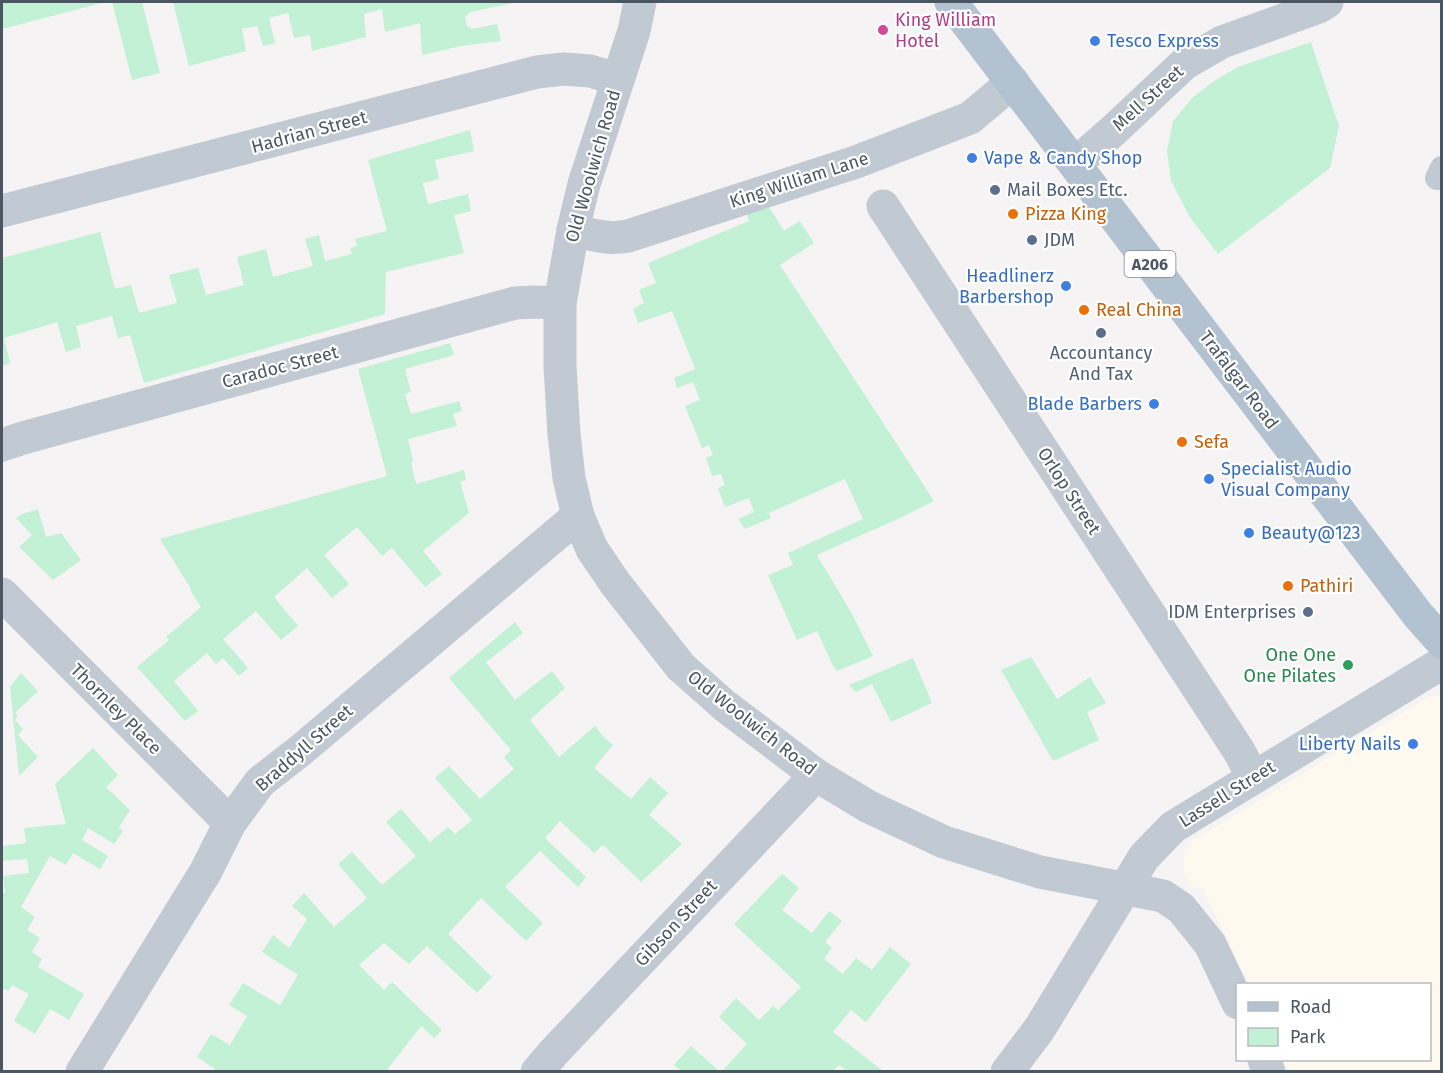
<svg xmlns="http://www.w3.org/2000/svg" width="1443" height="1073" viewBox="0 0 1443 1073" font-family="'Fira Sans',sans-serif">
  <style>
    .commercial { fill: #fdf9ef }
    .green { fill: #c3f1d5 }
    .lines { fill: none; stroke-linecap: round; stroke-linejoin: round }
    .service { stroke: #c1cad2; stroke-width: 24 }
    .minor { stroke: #c1cad2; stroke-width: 33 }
    .primary { stroke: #b3c2d1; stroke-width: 33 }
    .hotel-dot { fill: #d1479c; stroke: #fff; stroke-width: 2 }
    .shop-dot { fill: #3f7fe0; stroke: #fff; stroke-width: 2 }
    .service-dot { fill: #5c6f8a; stroke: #fff; stroke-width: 2 }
    .food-dot { fill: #e8710a; stroke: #fff; stroke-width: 2 }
    .leisure-dot { fill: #2e9e5b; stroke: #fff; stroke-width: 2 }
    .labels { text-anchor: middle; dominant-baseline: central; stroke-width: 4.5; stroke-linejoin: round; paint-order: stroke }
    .shield { fill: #fff; stroke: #808990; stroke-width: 1.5 }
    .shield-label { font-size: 16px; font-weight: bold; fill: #4a5661 }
    .hotel-label { font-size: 18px; fill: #b23c85; stroke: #fff; text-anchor: start }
    .shop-label { font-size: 18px; fill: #366cbe; stroke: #fff; text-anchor: start }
    .street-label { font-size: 18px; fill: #4a5661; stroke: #fff }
    .service-label { font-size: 18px; fill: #4e5e75; stroke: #fff; text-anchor: start }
    .food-label { font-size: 18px; fill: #c56008; stroke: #fff; text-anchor: start }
    .leisure-label { font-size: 18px; fill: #27864d; stroke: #fff; text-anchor: end }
  </style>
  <rect width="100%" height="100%" fill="#f5f3f3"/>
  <polygon class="commercial" points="1433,695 1442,696 1441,1071 1290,1071 1284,1060 1430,1060 1430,984 1249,984 1203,889 1191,886 1184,871 1184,854 1192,841 1423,700"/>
  <g class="green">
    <polygon points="2,2 106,2 2,29"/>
    <polygon points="112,2 142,2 160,73 132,80"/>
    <polygon points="173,2 518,2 470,12 465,17 467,26 472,29 497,24 501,41 461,46 422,55 420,23 385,32 382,9 364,14 366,37 312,51 310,35 294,38 288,13 269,18 275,43 263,46 257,26 242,29 246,51 189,66"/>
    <polygon points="1311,42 1339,126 1330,168 1218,254 1190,217 1171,181 1167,151 1173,121 1192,98 1214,81 1238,67"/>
    <polygon points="470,130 474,151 435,160 439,179 423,183 428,204 468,194 471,211 454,215 464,253 386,272 385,314 144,383 130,335 118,338 112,316 76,326 81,347 66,352 57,322 4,338 10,363 2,366 2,258 100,232 115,289 131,285 139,313 177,303 169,275 198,268 206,295 244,285 237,257 266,249 273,277 313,266 305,239 319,235 325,261 352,254 350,248 357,246 355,239 387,231 368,160"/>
    <polygon points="769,207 784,231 800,221 814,243 780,265 934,501 900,518 817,555 852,614 873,656 837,671 833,666 817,631 797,640 768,575 793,565 788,553 863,519 845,479 769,513 771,518 745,529 738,519 754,512 749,498 725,507 718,488 725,485 721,474 712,476 706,458 713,455 709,445 702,448 685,406 700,400 693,382 677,388 674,378 695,369 672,311 638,323 633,309 644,303 639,290 656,283 648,263 749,221 747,214"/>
    <polygon points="450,343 454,355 405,369 411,392 405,394 411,414 459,401 462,411 453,414 457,426 408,439 413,461 411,462 416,484 464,470 466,480 460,482 469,513 423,551 442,574 425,587 392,548 382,556 357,527 324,555 349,584 332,598 307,568 274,597 298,626 281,640 256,611 223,639 248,668 239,676 223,658 216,664 207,653 174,681 198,711 185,721 137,667 169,640 166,637 201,607 190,590 191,589 160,539 387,476 358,369"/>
    <polygon points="38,509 46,537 61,533 81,560 53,580 19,547 32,535 16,518 22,514"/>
    <polygon points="515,622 523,633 486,662 515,700 552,671 565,688 530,720 559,757 595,726 602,735 613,745 594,768 631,799 650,777 668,793 649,815 682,844 641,882 603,845 594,853 560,821 545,838 586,877 578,887 540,851 505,887 543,923 526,941 481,898 448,934 492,977 477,993 427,946 409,964 384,943 359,965 384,990 392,982 442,1030 434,1038 421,1026 386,1071 214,1071 215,1069 197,1057 211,1034 230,1045 247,1016 229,1005 243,983 280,1005 298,975 262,952 273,935 289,948 307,919 292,906 304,893 334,927 367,898 338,864 352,852 382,885 416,856 386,822 401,809 430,842 448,827 455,834 472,820 435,778 449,766 480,799 514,769 504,757 511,750 449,678"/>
    <polygon points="1031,657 1057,699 1090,677 1106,703 1087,712 1099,740 1053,761 1001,670"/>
    <polygon points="913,658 932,703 891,722 872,684 856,692 849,685"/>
    <polygon points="21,673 38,691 15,713 18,717 15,720 23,729 18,735 38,757 19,776 10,687"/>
    <polygon points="93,748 118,775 106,787 130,810 119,827 123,831 114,844 88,828 82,840 108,856 100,869 73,853 66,865 50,856 21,907 35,917 27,930 40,938 32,952 42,959 38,967 84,994 69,1020 50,1009 35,1034 14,1021 29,994 12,985 8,991 2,988 2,893 5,892 3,876 29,873 27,859 2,861 2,846 26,843 24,828 66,824 55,784"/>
    <polygon points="782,874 799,888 782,910 812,933 829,911 842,921 825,942 832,948 824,959 843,974 856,958 872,970 890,947 911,964 866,1022 851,1010 833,1032 883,1071 847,1071 839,1065 833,1071 722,1071 747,1044 719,1017 736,998 759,1020 773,1006 778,1010 801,987 734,924"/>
    <polygon points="691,1046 719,1071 681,1071 674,1065"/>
  </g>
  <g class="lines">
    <polyline class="service" points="1437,178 1442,168"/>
    <g class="minor">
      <polyline points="640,2 634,31 584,184 573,230 560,303 560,366 564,434 569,478 578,516 592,549 615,583 681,667 725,706 816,775 869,807 944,842 1040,872 1163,896 1181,908 1210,944 1238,1003"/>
      <polyline points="1075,164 1115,129 1184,64 1222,42 1319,7 1327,2"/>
      <polyline points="883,206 1239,751 1253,777"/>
      <polyline points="2,211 537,72 564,69 590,71 617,79"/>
      <path d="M573,230C592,235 608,240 628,236L856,162L970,118L1013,82"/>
      <polyline points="2,445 23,438 515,303 535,302 560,303"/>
      <polyline points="2,594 230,823"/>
      <polyline points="1264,1060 1269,1072"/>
      <polyline points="82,1072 206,871 230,823 260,782 301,750 578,516"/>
      <polyline points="537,1072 554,1052 816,775"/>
      <polyline points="1007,1072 1040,1028 1144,857 1173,827 1442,663"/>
    </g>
    <polyline class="primary" points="951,2 1418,615 1442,642"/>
  </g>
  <circle class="hotel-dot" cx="883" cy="30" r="6"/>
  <g class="shop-dot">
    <circle cx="1095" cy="41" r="6"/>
    <circle cx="972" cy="158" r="6"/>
    <circle cx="1066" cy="286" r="6"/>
    <circle cx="1154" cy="404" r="6"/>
    <circle cx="1209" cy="479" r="6"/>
    <circle cx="1249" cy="533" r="6"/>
    <circle cx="1413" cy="744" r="6"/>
  </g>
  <g class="service-dot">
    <circle cx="995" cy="190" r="6"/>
    <circle cx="1032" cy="240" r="6"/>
    <circle cx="1101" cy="333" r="6"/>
    <circle cx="1308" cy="612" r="6"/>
  </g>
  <g class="food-dot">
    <circle cx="1013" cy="214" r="6"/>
    <circle cx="1084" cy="310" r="6"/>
    <circle cx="1182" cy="442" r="6"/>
    <circle cx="1288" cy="586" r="6"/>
  </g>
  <circle class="leisure-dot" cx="1348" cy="665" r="6"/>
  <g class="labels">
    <rect class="shield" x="1124.5" y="251" width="51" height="26" rx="4.5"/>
    <g class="shield-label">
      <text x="1150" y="264">A206</text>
    </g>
    <g class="hotel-label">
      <text x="895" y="20">King William<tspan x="895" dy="21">Hotel</tspan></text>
    </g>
    <g class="shop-label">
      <text x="1107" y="41">Tesco Express</text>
      <text x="984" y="158">Vape &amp; Candy Shop</text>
      <text x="1054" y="276" text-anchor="end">Headlinerz<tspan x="1054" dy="21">Barbershop</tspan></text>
      <text x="1142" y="404" text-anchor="end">Blade Barbers</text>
      <text x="1221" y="469">Specialist Audio<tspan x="1221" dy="21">Visual Company</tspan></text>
      <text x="1261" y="533">Beauty@123</text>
      <text x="1401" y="744" text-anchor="end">Liberty Nails</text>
    </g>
    <g class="street-label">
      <text transform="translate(1148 98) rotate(-42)">Mell Street</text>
      <text transform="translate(309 132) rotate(-15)">Hadrian Street</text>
      <text transform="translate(593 166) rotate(-74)">Old Woolwich Road</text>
      <text transform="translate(799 180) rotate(-18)">King William Lane</text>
      <text transform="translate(280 367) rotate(-15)">Caradoc Street</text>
      <text transform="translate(1239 380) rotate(53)">Trafalgar Road</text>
      <text transform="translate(1069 491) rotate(57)">Orlop Street</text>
      <text transform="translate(116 709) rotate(45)">Thornley Place</text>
      <text transform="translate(752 723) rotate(38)">Old Woolwich Road</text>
      <text transform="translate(304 748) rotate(-41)">Braddyll Street</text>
      <text transform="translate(1227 794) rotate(-32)">Lassell Street</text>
      <text transform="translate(676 923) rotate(-47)">Gibson Street</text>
    </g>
    <g class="service-label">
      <text x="1007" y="190">Mail Boxes Etc.</text>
      <text x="1044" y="240">JDM</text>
      <text x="1101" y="353" text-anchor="middle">Accountancy<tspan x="1101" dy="21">And Tax</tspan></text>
      <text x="1296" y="612" text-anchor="end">IDM Enterprises</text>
    </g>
    <g class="food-label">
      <text x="1025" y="214">Pizza King</text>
      <text x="1096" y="310">Real China</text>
      <text x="1194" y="442">Sefa</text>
      <text x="1300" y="586">Pathiri</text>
    </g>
    <g class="leisure-label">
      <text x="1336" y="655">One One<tspan x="1336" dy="21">One Pilates</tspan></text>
    </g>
  </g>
  <rect width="1443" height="1073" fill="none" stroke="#4a5661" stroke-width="6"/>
  <rect x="1236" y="983" width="195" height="78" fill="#ffffff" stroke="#b7bbc0" stroke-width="1.5"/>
  <rect x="1248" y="1002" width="30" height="9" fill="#b3c2d1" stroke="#b7bbc0" stroke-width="1.5"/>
  <text x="1290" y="1013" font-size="18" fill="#4a5661">Road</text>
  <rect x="1248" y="1028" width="30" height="18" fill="#c3f1d5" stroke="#b7bbc0" stroke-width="1.5"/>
  <text x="1290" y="1043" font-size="18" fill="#4a5661">Park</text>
</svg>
